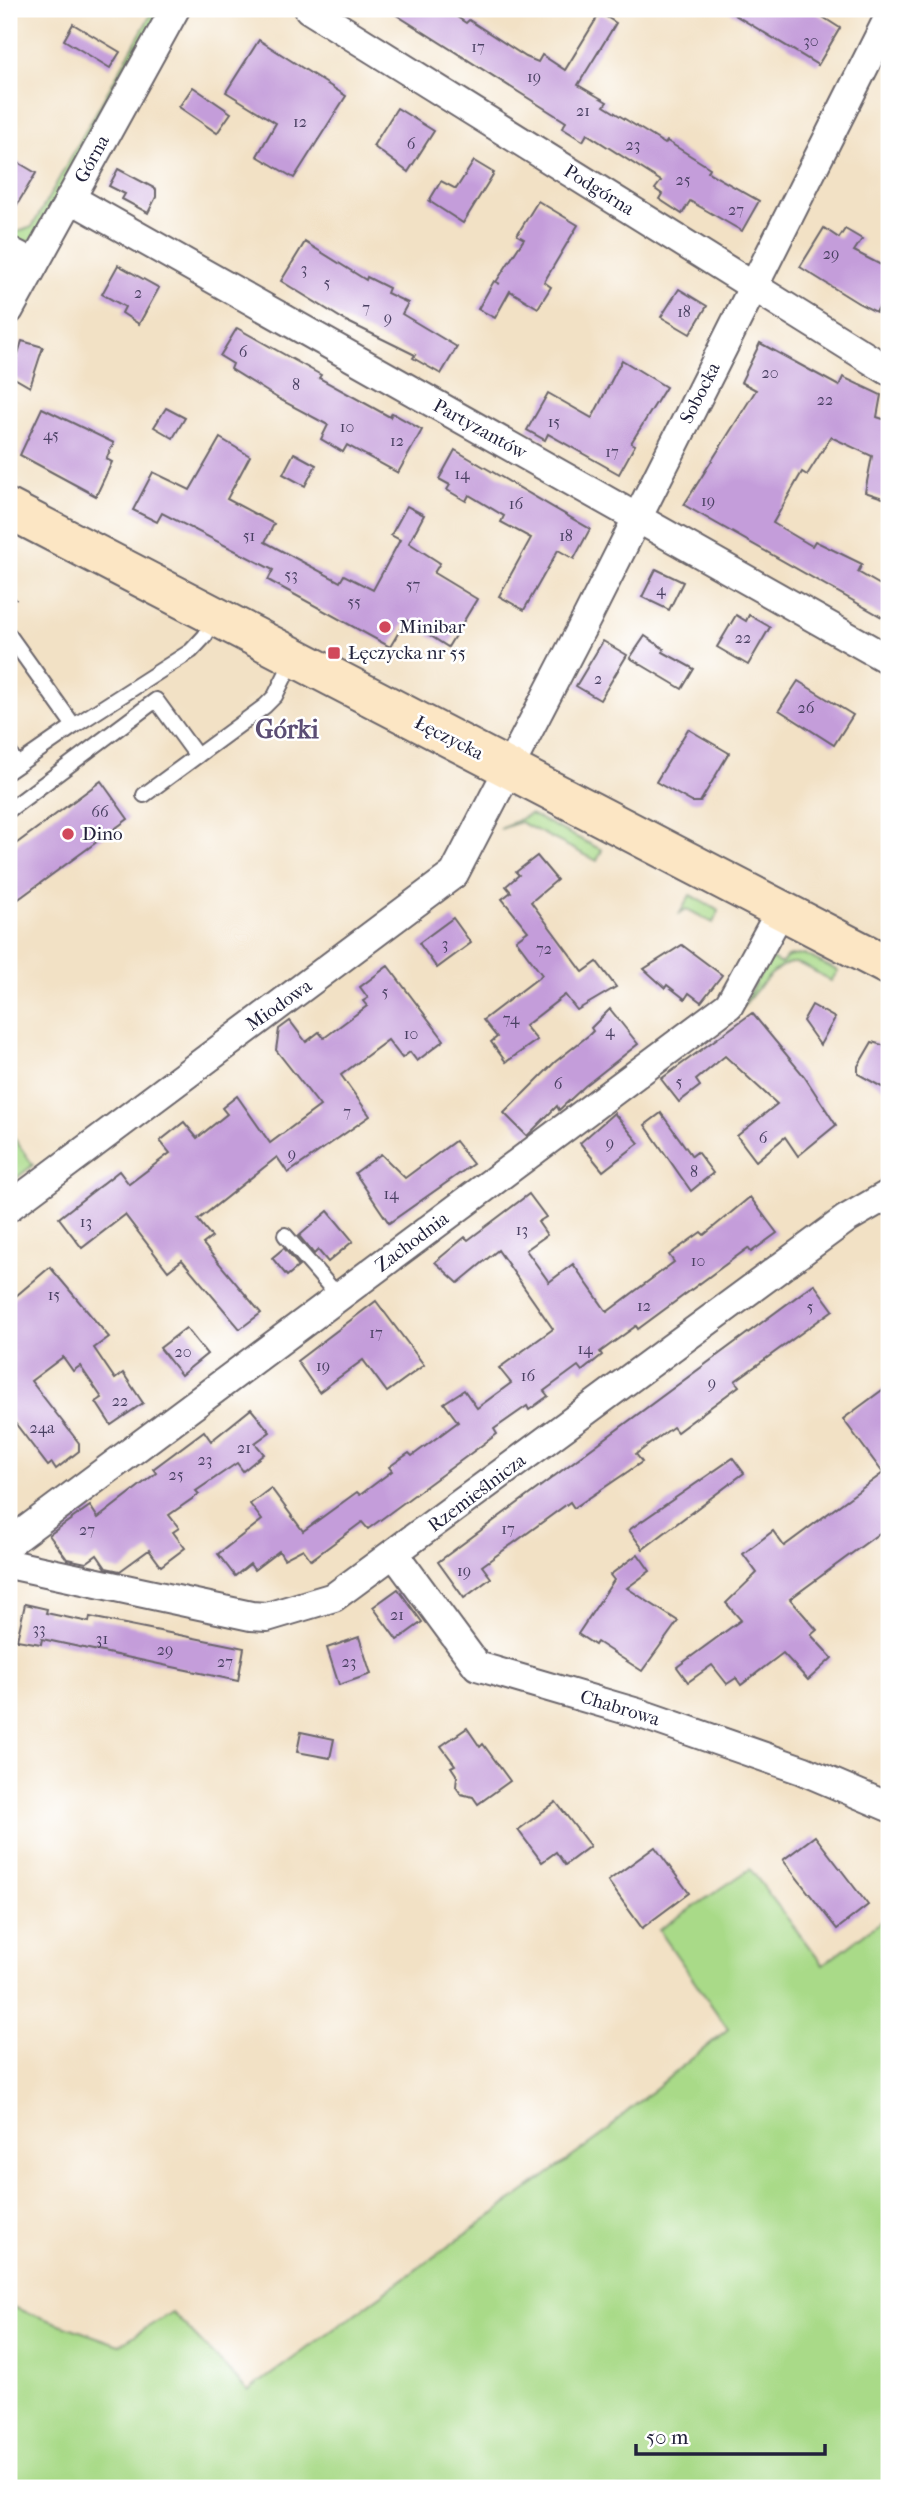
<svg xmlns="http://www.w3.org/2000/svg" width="898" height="2497" viewBox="0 0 898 2497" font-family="'IM FELL French Canon',serif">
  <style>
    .green { fill: #a9da88; stroke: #667e62; stroke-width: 2 }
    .building { fill: #c49dda }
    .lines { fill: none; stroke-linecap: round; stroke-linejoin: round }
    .lane-casing { stroke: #6b656b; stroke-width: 18 }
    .street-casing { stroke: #6b656b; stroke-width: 32 }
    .secondary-casing { stroke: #6b656b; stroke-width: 42 }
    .path { stroke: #6b656b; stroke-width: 4.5; stroke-dasharray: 2 5; stroke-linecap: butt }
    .lane { stroke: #fff; stroke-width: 14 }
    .street { stroke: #fff; stroke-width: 28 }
    .secondary { stroke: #fce6c4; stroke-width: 38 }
    .poi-dot { fill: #d1495b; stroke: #fff; stroke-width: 2.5 }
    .labels { text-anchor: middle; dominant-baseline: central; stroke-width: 5; stroke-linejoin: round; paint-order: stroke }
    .number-label { font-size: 16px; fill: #4a4163 }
    .street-label { font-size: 19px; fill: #22223b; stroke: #fff }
    .poi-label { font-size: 19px; fill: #22223b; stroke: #fff; text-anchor: start }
    .district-label { font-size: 26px; font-weight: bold; fill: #5b4d73; stroke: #fff }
  </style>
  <rect width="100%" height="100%" fill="#fff"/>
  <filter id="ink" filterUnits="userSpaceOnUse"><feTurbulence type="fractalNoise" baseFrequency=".0143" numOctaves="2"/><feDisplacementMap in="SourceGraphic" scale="14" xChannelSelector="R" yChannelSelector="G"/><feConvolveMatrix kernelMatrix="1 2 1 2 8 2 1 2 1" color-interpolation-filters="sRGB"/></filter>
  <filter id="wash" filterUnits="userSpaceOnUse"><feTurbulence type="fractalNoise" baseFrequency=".00686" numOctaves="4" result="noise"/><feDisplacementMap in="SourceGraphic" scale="28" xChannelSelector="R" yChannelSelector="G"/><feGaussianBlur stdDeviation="1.57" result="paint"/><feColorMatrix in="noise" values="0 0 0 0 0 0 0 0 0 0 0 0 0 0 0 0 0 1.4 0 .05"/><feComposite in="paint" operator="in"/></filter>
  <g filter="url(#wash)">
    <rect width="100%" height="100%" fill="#f2e1c5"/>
    <g class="green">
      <polygon points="154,9 162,9 39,231 30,241 18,242 9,235 32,227"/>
      <polygon points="530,814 602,850 597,861 520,822 500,829"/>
      <polygon points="690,895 719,911 713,923 687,909 680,913"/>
      <path d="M804,954L838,971L831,981C820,975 807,965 795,963C775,961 752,997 740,1010L770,958L781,964L787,957Z"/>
      <polygon points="9,1131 33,1165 9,1184"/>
      <polygon points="750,1869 823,1965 889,1915 889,2488 9,2488 9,2306 119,2345 172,2312 248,2391 608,2131 617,2120 728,2029 659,1930"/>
    </g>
    <g id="blocks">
      <g class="building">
        <polygon points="387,9 445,9 466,23 469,20 526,57 538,62 542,55 565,70 600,13 616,23 578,85 607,102 604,106 665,144 667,141 710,168 708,172 759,201 742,231 690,201 682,214 659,199 662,194 655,189 661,181 587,134 583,141 562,128 566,122"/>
        <polygon points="725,9 810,9 840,28 818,65"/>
        <polygon points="73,24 120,52 110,68 64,40"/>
        <polygon points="259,40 346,96 294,178 257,156 276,123 226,92"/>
        <polygon points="193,87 231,113 217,133 179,107"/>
        <polygon points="397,108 434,131 408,172 373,146"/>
        <polygon points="9,157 36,173 9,218"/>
        <polygon points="474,161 494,173 463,223 429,201 441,181 456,189"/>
        <polygon points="118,169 156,189 156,197 148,213 122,199 125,194 109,186"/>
        <polygon points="538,201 578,225 544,282 551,287 538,308 510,291 495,318 478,309 494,281 500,284 496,282 524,239 517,235"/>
        <polygon points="824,228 839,238 845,229 862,239 854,251 889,269 889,312 879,307 876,312 858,303 800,267"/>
        <polygon points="305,242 366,280 367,277 389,288 387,293 408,303 402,314 457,347 441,374 413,358 415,355 346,321 281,281"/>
        <polygon points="118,265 159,288 139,324 122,313 125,307 102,294"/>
        <polygon points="679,289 707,306 690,334 661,317"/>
        <polygon points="237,328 321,375 319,378 390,417 392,413 422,430 398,473 347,445 343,452 321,439 328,425 279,399 231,369 233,364 220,356"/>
        <polygon points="22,341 43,347 30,387 11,376"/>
        <polygon points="760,343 839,386 843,377 881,395 877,417 889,421 889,500 865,492 872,456 831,437 807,475 802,472 773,523 812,546 815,541 862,564 858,572 889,590 889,621 684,505 756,390 741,382"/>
        <polygon points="622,360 666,387 631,443 635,445 619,474 548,434 545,440 527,430 548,393 592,418"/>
        <polygon points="42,408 114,443 106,459 112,462 96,496 20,455"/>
        <polygon points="166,408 185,418 173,438 154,427"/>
        <polygon points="220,438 250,456 227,499 274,524 265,542 340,582 344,575 373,590 400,540 391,535 407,506 424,515 409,543 440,563 434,573 477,599 448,647 406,620 390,647 268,580 273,570 162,513 157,522 133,510 153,472 190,490"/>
        <polygon points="455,450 590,529 574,559 558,550 524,610 499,596 531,538 501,522 504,516 469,495 466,501 447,490 450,485 439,479"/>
        <polygon points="294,453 316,465 305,486 283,474"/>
        <polygon points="656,569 683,582 669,610 642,597"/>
        <polygon points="736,615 746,621 749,615 770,627 748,665 717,647"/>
        <polygon points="645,636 664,649 663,652 694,669 682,689 630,658"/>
        <polygon points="603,641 627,655 600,700 576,686"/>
        <polygon points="798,681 853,715 834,745 779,710"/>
        <polygon points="688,729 729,753 700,802 692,802 656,782"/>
        <polygon points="101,781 128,819 9,906 9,849"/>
        <polygon points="537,856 557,880 531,902 583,972 597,962 616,987 577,1010 565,995 525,1026 537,1040 506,1062 491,1042 497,1037 483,1020 542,975 516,940 528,931 502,899 511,892 506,886 519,875 516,872"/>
        <polygon points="453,918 471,943 437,968 419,943"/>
        <polygon points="682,945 722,975 701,1002 689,993 685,999 667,985 665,988 644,969"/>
        <polygon points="388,966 444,1040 417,1061 410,1052 402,1058 388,1040 341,1075 370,1116 288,1173 277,1157 198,1220 212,1237 203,1244 261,1313 240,1329 182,1260 168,1271 125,1215 82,1248 59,1218 119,1171 129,1184 170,1153 160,1141 184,1122 197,1138 227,1114 222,1108 237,1096 270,1143 320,1106 276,1050 279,1029 290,1021 306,1042 319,1032 324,1038 367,1006 363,1001 368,998 360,987"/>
        <polygon points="812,1005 835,1018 820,1045 803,1021"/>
        <polygon points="610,1009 638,1044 585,1086 559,1110 557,1106 527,1136 504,1113 555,1062 589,1035 593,1031 591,1028"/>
        <polygon points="752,1013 804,1076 836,1125 798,1156 785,1137 756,1161 737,1136 777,1104 725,1056 696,1080 700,1086 679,1102 661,1079"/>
        <polygon points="872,1042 889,1047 889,1091 858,1074 858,1066"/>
        <polygon points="614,1113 639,1143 603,1171 580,1143"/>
        <polygon points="661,1113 692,1156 697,1152 713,1173 691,1191 645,1125"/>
        <polygon points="455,1141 473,1164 389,1223 355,1173 381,1154 405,1178"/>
        <polygon points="529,1194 546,1217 538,1222 547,1235 526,1250 549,1282 573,1264 607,1312 674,1262 669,1255 701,1232 704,1235 750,1197 777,1233 751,1252 748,1248 638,1329 636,1326 600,1352 602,1355 582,1371 578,1366 544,1391 548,1396 529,1410 527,1406 494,1429 497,1434 368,1529 362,1522 311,1560 303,1549 284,1559 279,1551 254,1570 250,1564 235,1576 218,1554 262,1520 250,1504 271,1488 303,1531 357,1492 360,1495 392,1471 389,1467 409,1453 412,1456 458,1422 444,1403 464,1390 477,1408 511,1383 499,1368 553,1329 498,1250 458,1283 435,1262 465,1237 468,1240"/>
        <polygon points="328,1211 353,1241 328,1262 318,1250 314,1254 299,1236"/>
        <polygon points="284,1248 299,1266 287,1276 272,1258"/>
        <polygon points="50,1267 109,1337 94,1348 115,1379 123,1373 143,1403 111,1425 96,1402 102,1398 80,1366 73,1371 63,1357 31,1381 79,1443 79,1451 56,1469 52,1463 48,1466 9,1415 9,1302"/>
        <polygon points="814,1284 833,1310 735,1381 739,1386 677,1432 673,1427 636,1454 642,1462 574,1508 570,1502 482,1566 491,1578 464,1598 438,1562"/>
        <polygon points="376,1301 424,1365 387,1392 363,1360 319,1392 297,1361"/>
        <polygon points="186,1328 207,1354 181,1375 160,1348"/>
        <polygon points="889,1385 889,1526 790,1599 817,1630 811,1635 832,1658 808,1680 783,1653 741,1685 736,1678 727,1684 712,1665 688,1682 677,1667 741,1620 726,1603 757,1573 743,1554 773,1531 784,1546 883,1473 843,1419"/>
        <polygon points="251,1409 270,1432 255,1443 264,1454 243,1471 237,1463 196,1491 199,1494 169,1515 179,1528 173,1532 185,1548 161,1566 149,1550 120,1571 106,1568 97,1555 86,1563 67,1559 49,1535 90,1506 98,1518 156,1473 153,1469 204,1431 211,1441"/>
        <polygon points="733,1458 744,1473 643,1549 629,1530"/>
        <polygon points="638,1554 650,1571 627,1588 678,1621 642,1671 597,1642 595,1645 578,1634 614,1580 610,1575"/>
        <polygon points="398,1589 422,1622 397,1640 373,1607"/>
        <polygon points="25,1604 47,1609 46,1613 89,1622 90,1617 244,1648 238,1681 42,1639 41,1644 17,1640"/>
        <polygon points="359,1637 371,1674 339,1685 327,1648"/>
        <polygon points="467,1728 480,1747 483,1744 510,1781 478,1804 473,1797 461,1794 456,1787 457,1776 451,1767 455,1765 441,1746"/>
        <polygon points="301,1732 334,1739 330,1758 297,1752"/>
        <polygon points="556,1802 590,1846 565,1865 556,1852 542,1862 518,1830"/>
        <polygon points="815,1836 868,1905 837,1929 783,1860"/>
        <polygon points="655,1847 689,1893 642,1928 608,1881"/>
      </g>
    </g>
  </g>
  <g filter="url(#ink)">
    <use href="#blocks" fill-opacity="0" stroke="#6b656b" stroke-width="2"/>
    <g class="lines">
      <g class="lane-casing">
        <g id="lane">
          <polyline points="9,635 74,726 191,651 205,636 215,618"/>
          <polyline points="9,752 17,765"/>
          <polyline points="9,771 74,726"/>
          <polyline points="144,795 265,706 275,696 294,658"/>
          <polyline points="9,810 156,700 197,756"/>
          <polyline points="285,1235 339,1297"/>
        </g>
      </g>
      <g class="street-casing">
        <g id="street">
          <polyline points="309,9 889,371"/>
          <polyline points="70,198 889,660"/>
          <polyline points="9,251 34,264"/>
          <polyline points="9,310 175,9"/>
          <polyline points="9,1207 454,874 588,616 889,17"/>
          <polyline points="9,1543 729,1005 781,910"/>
          <polyline points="395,1555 477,1666 641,1714 802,1770 889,1807"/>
          <polyline points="9,1564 251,1616 267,1617 334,1597 846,1219 889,1194"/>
        </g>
      </g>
      <g class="secondary-casing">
        <polyline id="secondary" points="9,509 889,966"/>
      </g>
      <polyline class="path" points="9,603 16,598"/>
      <use href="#lane" class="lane"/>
      <use href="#street" class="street"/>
      <use href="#secondary" class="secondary"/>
    </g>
  </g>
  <g class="poi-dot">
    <circle cx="385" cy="627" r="7"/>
    <rect x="327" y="646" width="14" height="14" rx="3.5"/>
    <circle cx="68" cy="834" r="7"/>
  </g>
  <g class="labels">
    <g class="number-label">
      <text x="811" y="40">30</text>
      <text x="478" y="46">17</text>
      <text x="534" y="76">19</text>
      <text x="583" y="110">21</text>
      <text x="300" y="121">12</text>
      <text x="411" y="143">6</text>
      <text x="633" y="144">23</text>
      <text x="683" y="179">25</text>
      <text x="736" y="209">27</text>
      <text x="831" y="253">29</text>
      <text x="304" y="268">3</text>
      <text x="327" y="282">5</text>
      <text x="138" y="292">2</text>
      <text x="366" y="307">7</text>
      <text x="684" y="311">18</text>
      <text x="388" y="317">9</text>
      <text x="243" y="351">6</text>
      <text x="770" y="372">20</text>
      <text x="296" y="384">8</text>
      <text x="825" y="399">22</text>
      <text x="554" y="421">15</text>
      <text x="347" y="426">10</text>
      <text x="51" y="434">45</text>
      <text x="397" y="440">12</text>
      <text x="612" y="451">17</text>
      <text x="462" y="473">14</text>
      <text x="708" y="500">19</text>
      <text x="516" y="503">16</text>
      <text x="249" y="535">51</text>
      <text x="566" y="535">18</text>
      <text x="291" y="574">53</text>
      <text x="413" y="584">57</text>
      <text x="661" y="589">4</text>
      <text x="354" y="601">55</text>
      <text x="743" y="637">22</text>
      <text x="598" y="678">2</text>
      <text x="806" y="707">26</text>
      <text x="100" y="811">66</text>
      <text x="445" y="943">3</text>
      <text x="544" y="948">72</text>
      <text x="385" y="991">5</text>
      <text x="511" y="1018">74</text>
      <text x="610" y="1030">4</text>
      <text x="411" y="1033">10</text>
      <text x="679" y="1081">5</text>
      <text x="558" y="1083">6</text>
      <text x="347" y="1111">7</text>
      <text x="763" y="1137">6</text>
      <text x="610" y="1142">9</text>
      <text x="292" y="1153">9</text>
      <text x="694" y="1171">8</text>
      <text x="391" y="1193">14</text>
      <text x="86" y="1221">13</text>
      <text x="522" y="1229">13</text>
      <text x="698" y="1260">10</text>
      <text x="54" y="1294">15</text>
      <text x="644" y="1305">12</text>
      <text x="810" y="1306">5</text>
      <text x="376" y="1332">17</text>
      <text x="585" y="1348">14</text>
      <text x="183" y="1351">20</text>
      <text x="323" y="1365">19</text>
      <text x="528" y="1375">16</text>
      <text x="712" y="1382">9</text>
      <text x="120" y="1400">22</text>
      <text x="42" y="1427">24a</text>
      <text x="244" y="1447">21</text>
      <text x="205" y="1459">23</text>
      <text x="176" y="1474">25</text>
      <text x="508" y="1528">17</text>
      <text x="87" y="1529">27</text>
      <text x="464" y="1570">19</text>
      <text x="397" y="1614">21</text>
      <text x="39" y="1628">33</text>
      <text x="102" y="1638">31</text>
      <text x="165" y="1649">29</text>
      <text x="225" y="1661">27</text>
      <text x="349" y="1661">23</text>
    </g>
    <g class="street-label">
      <text transform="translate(92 159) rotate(-61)">Górna</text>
      <text transform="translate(599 190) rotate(32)">Podgórna</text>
      <text transform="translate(700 393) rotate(-63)">Sobocka</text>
      <text transform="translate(480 429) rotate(29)">Partyzantów</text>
      <text transform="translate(449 738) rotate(27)">Łęczycka</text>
      <text transform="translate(279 1005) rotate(-35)">Miodowa</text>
      <text transform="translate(412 1242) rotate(-37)">Zachodnia</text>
      <text transform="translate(477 1493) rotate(-37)">Rzemieślnicza</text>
      <text transform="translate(620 1708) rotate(17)">Chabrowa</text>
    </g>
    <g class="poi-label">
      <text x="399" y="627">Minibar</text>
      <text x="348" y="653">Łęczycka nr 55</text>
      <text x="82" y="834">Dino</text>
    </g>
    <g class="district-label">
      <text x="287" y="729">Górki</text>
    </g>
  </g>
  <rect width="898" height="2497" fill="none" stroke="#fff" stroke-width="35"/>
  <path d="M636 2444v10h189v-10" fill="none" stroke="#22223b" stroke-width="3.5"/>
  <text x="646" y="2444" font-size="21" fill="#22223b" stroke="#ffffff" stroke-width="5" paint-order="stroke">50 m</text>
</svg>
